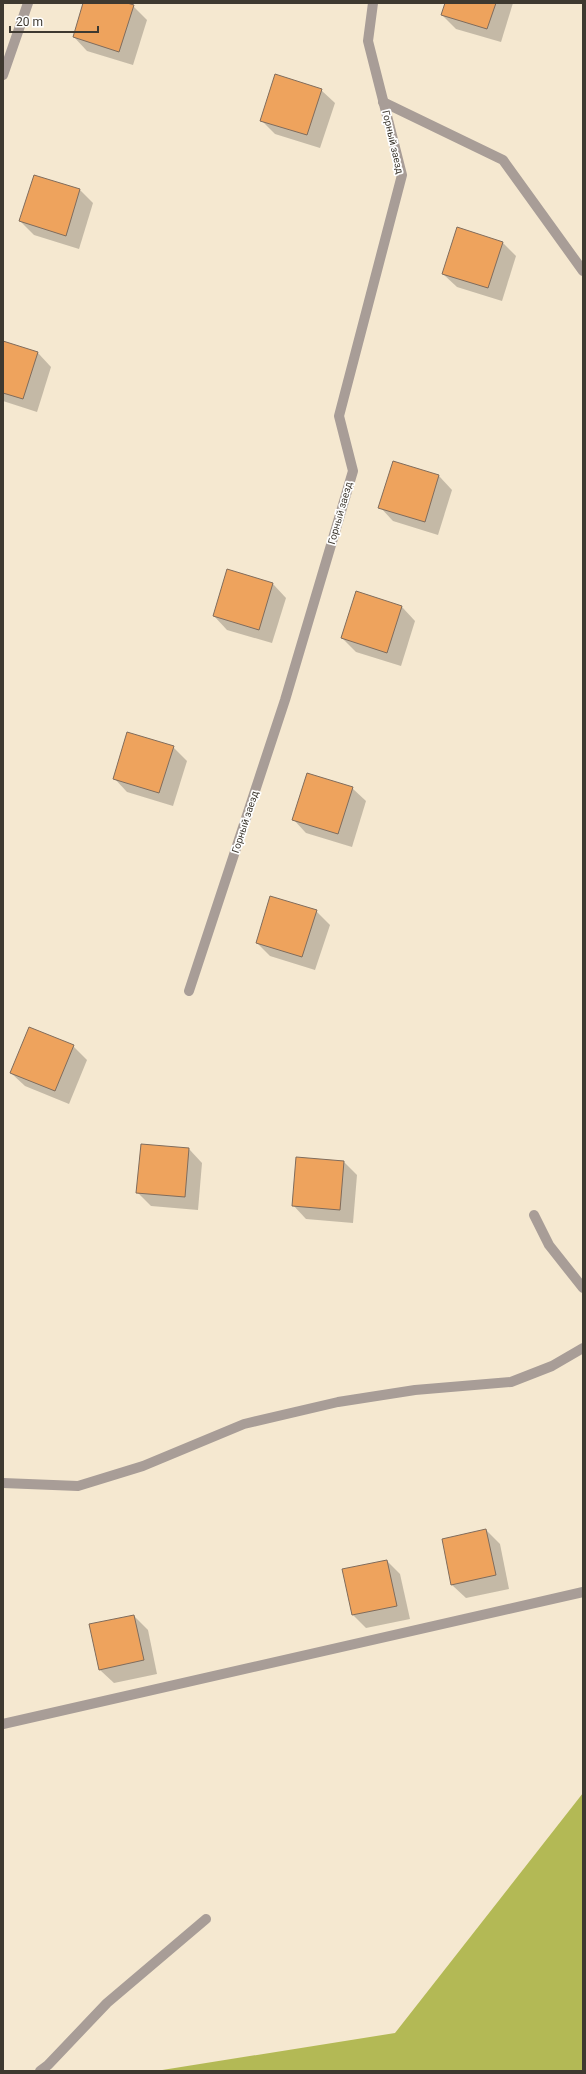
<svg xmlns="http://www.w3.org/2000/svg" width="586" height="2074" viewBox="0 0 586 2074" font-family="Roboto,sans-serif">
  <style>
    .forest { fill: #b3b955 }
    .shadow { fill: #0003 }
    .building { fill: #eea35d; stroke: #806c5c }
    .lines { fill: none; stroke-linecap: round; stroke-linejoin: round }
    .lane { stroke: #a89d97; stroke-width: 10 }
    .street { stroke: #a89d97; stroke-width: 10 }
    .labels { text-anchor: middle; dominant-baseline: central; stroke-width: 3.5; stroke-linejoin: round; paint-order: stroke }
    .street-label { font-size: 10px; fill: #3e3930; stroke: #fff }
  </style>
  <rect width="100%" height="100%" fill="#f5e8d0"/>
  <polygon class="forest" points="583,1793 583,2071 156,2071 395,2033"/>
  <g class="shadow">
    <polygon points="85,3 124,3 133,6 147,20 133,65 87,51 74,37"/>
    <polygon points="446,3 513,3 501,42 456,29 442,15"/>
    <polygon points="321,90 335,103 320,148 275,134 262,121"/>
    <polygon points="35,176 80,190 93,203 79,249 34,235 20,221"/>
    <polygon points="503,243 516,256 502,301 457,287 443,274"/>
    <polygon points="3,342 38,353 51,367 37,412 3,401"/>
    <polygon points="394,462 439,476 452,490 438,535 393,521 380,507"/>
    <polygon points="228,570 273,584 286,598 272,643 227,630 214,616"/>
    <polygon points="402,607 415,621 401,666 356,652 342,638"/>
    <polygon points="173,747 187,761 173,806 127,792 114,778"/>
    <polygon points="352,788 366,801 352,847 306,833 293,819"/>
    <polygon points="316,911 330,925 315,970 270,956 257,943"/>
    <polygon points="73,1046 87,1060 69,1104 25,1086 11,1073"/>
    <polygon points="189,1149 202,1163 198,1210 151,1206 137,1192"/>
    <polygon points="344,1162 357,1175 353,1223 306,1219 293,1205"/>
    <polygon points="486,1530 500,1544 509,1589 466,1598 452,1585"/>
    <polygon points="387,1561 400,1574 410,1619 366,1628 353,1615"/>
    <polygon points="134,1616 148,1630 157,1674 114,1683 100,1670 91,1625"/>
  </g>
  <g class="building">
    <polygon points="83,3 127,3 134,5 119,52 73,37"/>
    <polygon points="445,3 496,3 487,29 441,15"/>
    <polygon points="275,74 322,89 307,135 260,121"/>
    <polygon points="34,175 80,189 66,236 19,221"/>
    <polygon points="457,227 503,242 488,288 442,274"/>
    <polygon points="3,341 38,352 23,399 3,393"/>
    <polygon points="393,461 439,475 425,522 378,508"/>
    <polygon points="227,569 273,583 259,630 213,616"/>
    <polygon points="356,591 402,606 387,653 341,638"/>
    <polygon points="127,732 174,746 159,793 113,779"/>
    <polygon points="307,773 353,787 338,834 292,820"/>
    <polygon points="270,896 317,910 302,957 256,943"/>
    <polygon points="29,1027 74,1045 55,1091 10,1073"/>
    <polygon points="141,1144 189,1148 185,1197 136,1193"/>
    <polygon points="296,1157 344,1161 340,1210 292,1206"/>
    <polygon points="486,1529 496,1575 451,1585 442,1539"/>
    <polygon points="387,1560 397,1606 352,1615 342,1569"/>
    <polygon points="134,1615 144,1660 99,1670 89,1624"/>
  </g>
  <g class="lines">
    <g class="lane">
      <polyline points="383,102 503,160 583,271"/>
      <polyline points="189,991 285,700 353,471 339,416 402,175 368,41 373,3"/>
      <polyline points="534,1215 549,1245 583,1288"/>
      <polyline points="3,1483 78,1486 143,1466 244,1424 338,1402 415,1390 511,1382 552,1366 583,1348"/>
      <polyline points="3,1724 583,1592"/>
    </g>
    <g class="street">
      <polyline points="3,75 28,3"/>
      <polyline points="40,2071 48,2065 107,2003 206,1919"/>
    </g>
  </g>
  <g class="labels">
    <g class="street-label">
      <text transform="translate(393 142) rotate(77)">Горный заезд</text>
      <text transform="translate(340 513) rotate(-74)">Горный заезд</text>
      <text transform="translate(245 822) rotate(-72)">Горный заезд</text>
    </g>
  </g>
  <rect width="586" height="2074" fill="none" stroke="#3e3930" stroke-width="8"/>
  <path d="M10 26v6h88v-6" fill="none" stroke="#3e3930" stroke-width="2"/>
  <text x="16" y="26" font-size="12" fill="#3e3930" stroke="#ffffff" stroke-width="3" paint-order="stroke">20 m</text>
</svg>
